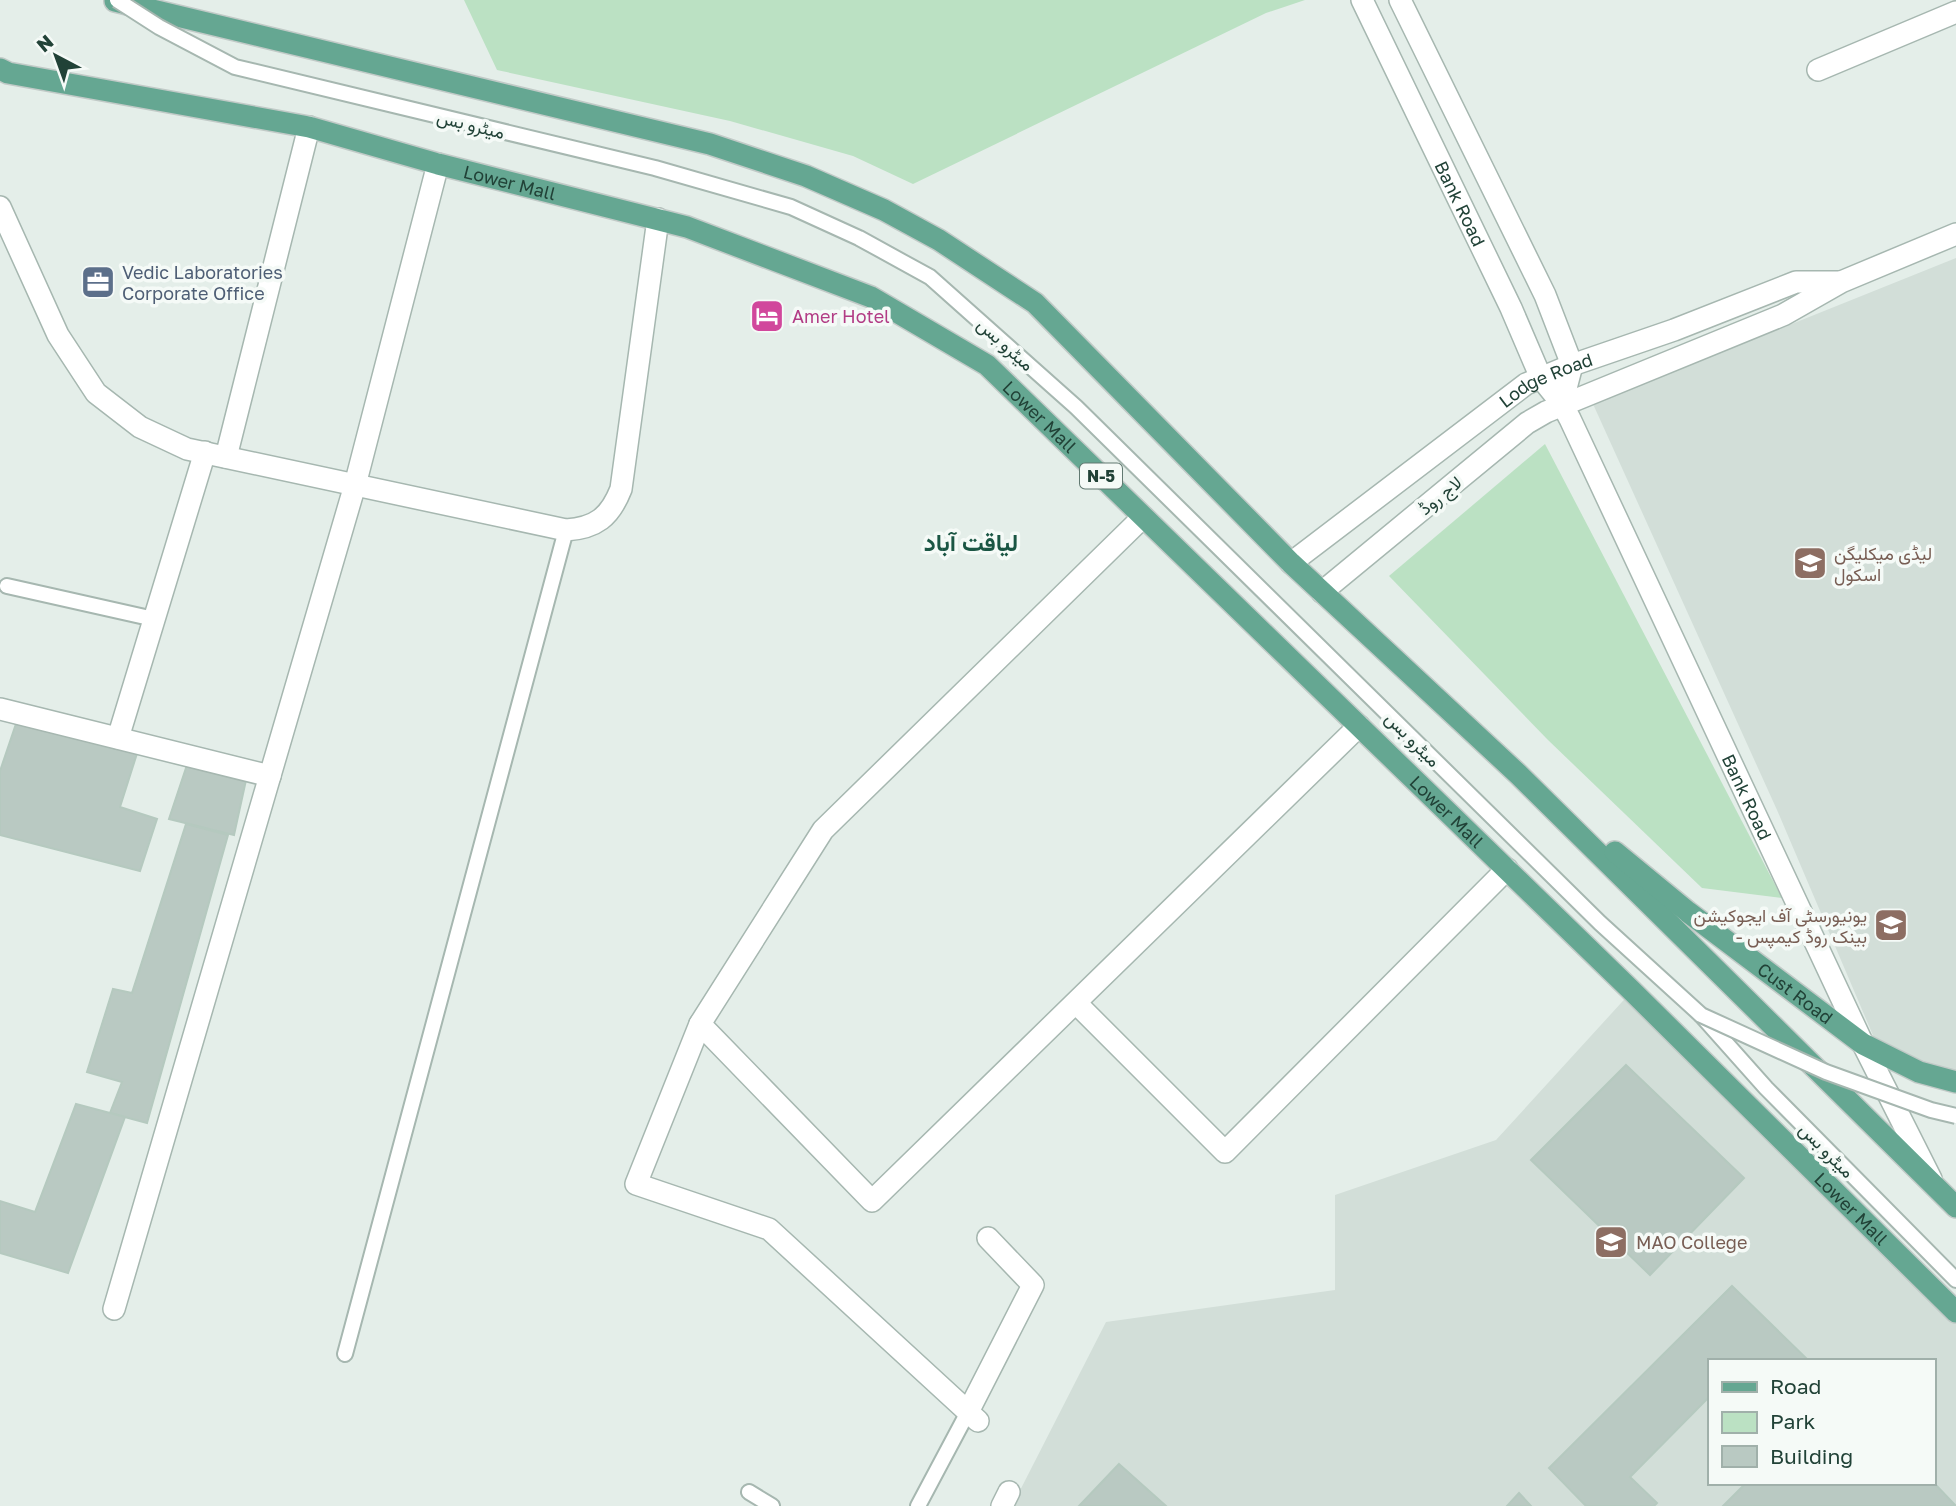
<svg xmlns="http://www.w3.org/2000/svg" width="1956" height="1506" viewBox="0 0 1956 1506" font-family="'Golos Text',Vazirmatn,sans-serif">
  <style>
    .built { fill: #d2ded8; fill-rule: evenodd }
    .green { fill: #bbe1c3 }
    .building { fill: #b9c9c2; stroke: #b5c9bf; stroke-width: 2 }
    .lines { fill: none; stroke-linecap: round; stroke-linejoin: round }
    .service-casing { stroke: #a6b7b0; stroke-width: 18 }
    .minor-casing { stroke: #a6b7b0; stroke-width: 24 }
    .tertiary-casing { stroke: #a6b7b0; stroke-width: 24 }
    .primary-casing { stroke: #c1cac7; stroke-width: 24 }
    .service { stroke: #fff; stroke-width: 14 }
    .minor { stroke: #fff; stroke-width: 21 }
    .tertiary { stroke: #fff; stroke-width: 21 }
    .primary { stroke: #65a792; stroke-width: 21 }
    .service-bridge-casing { stroke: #a6b7b0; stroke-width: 18; stroke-linecap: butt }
    .service-bridge { stroke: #fff; stroke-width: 14 }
    .labels { text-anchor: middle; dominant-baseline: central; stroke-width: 7; stroke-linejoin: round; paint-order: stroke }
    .shield { fill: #f5faf7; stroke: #617971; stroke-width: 2 }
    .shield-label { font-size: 16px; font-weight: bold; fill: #214237 }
    .street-label { font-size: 18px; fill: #214237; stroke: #f5faf7 }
    .service-label { font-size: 18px; fill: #4e5e75; stroke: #f5faf7; text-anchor: start }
    .hotel-label { font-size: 18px; fill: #b23c85; stroke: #f5faf7; text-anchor: start }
    .education-label { font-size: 18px; fill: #785e54; stroke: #f5faf7; text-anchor: start }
    .district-label { font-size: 24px; font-weight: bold; fill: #1b5644; stroke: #f5faf7 }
  </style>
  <rect width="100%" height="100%" fill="#e4eee9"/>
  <g class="built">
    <polygon points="1956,258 1956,1082 1875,1040 1777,810 1593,404"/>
    <path d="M1632,991L1956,1312V1506H1012L1106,1322L1335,1290V1195L1496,1140ZM1709,1361H1933V1483H1709Z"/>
  </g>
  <g class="green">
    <polygon points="464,0 1305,0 1266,13 913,184 853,156 730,121 497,70"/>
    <polygon points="1545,444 1782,898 1702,888 1548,740 1389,576"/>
  </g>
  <g class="building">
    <polygon points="18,718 140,744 120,807 157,819 140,871 0,835 0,771"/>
    <polygon points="190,756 248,771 234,835 169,819"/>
    <polygon points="186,824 228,835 147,1123 110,1113 122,1082 87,1072 113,989 132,993"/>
    <polygon points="1626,1065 1744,1178 1650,1275 1531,1160"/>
    <polygon points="76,1104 125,1117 68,1273 0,1253 0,1201 35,1212"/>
    <polygon points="1732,1286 1809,1361 1709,1361 1709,1397 1630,1477 1657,1503 1654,1506 1586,1506 1549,1468"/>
    <polygon points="1119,1464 1166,1506 1079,1506"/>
    <polygon points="1933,1482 1956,1506 1723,1506 1746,1483"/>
    <polygon points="1519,1493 1531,1506 1507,1506"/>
  </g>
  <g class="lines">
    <g class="service-casing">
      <g id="service">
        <polyline points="7,586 154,619"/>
        <polyline points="1701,1015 1766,1088 1956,1280"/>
        <polyline points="345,1354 566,530"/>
        <polyline points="749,1492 772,1506"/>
        <polyline points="918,1506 968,1412"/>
      </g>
    </g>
    <g class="minor-casing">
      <g id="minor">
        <polyline points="1818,70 1956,12"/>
        <path d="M0,207L58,335L96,393L140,427L187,449L566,530C596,528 610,517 621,489L658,219"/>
        <polyline points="226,457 309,127"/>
        <polyline points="0,709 270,776"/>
        <polyline points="118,738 205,452"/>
        <polyline points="1076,1003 1225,1152 1507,869"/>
        <polyline points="700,1024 872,1201 1359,726"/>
        <polyline points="114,1309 355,485 438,164"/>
        <polyline points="968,1412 1033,1285 988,1238"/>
        <polyline points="978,1421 769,1229 636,1184 700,1024 823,830 1143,517"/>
        <polyline points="1002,1506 1009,1492"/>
      </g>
    </g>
    <g class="tertiary-casing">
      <g id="tertiary">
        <path id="s1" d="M1362,0L1511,308L1541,378L1562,404L1570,419L1863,1044L1931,1179"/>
        <polyline points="1400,0 1545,295 1572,365 1562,404"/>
        <path id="s2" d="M1291,563L1526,384L1572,365L1674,330L1796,282H1839"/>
        <polyline points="1322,592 1527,423 1546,412 1783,315 1841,282 1956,234"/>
      </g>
    </g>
    <g class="primary-casing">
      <g id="primary">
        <polyline points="115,1 710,144 806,176 884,210 939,240 1035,303 1291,563 1518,774 1956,1207"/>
        <path id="s3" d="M0,69L8,73L309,127L438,164L687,227L871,297L987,365L1632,991L1956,1312"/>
        <path id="s4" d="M1615,852L1688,912L1863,1044L1919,1072L1956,1082"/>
      </g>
    </g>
    <use href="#service" class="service"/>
    <use href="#minor" class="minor"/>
    <use href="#tertiary" class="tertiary"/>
    <use href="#primary" class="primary"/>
    <g class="service-bridge-casing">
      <polyline id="service-bridge" points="117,0 159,27 235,67 655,168 791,207 859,238 930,277 1076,407 1600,923 1701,1015 1826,1072 1931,1110 1956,1116"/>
    </g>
    <use href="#service-bridge" class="service-bridge"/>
  </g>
  <defs>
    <g id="office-square" transform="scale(1.75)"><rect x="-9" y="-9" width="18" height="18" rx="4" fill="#5c6f8a" stroke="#f5faf7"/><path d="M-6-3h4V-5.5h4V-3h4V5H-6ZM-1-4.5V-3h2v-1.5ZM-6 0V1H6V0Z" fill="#fff"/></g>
    <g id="hotel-square" transform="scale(1.75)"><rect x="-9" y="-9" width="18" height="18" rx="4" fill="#d1479c" stroke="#f5faf7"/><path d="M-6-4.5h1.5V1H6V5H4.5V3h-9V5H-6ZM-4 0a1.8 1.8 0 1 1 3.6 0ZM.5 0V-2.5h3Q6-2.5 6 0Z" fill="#fff"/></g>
    <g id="school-square" transform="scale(1.75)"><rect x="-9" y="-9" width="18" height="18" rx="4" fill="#8d6e63" stroke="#f5faf7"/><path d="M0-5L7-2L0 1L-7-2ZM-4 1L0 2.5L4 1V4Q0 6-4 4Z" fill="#fff"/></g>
    <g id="university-square" transform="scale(1.75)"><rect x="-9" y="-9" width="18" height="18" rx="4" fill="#8d6e63" stroke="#f5faf7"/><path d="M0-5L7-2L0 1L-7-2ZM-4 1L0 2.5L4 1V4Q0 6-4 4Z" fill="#fff"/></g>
  </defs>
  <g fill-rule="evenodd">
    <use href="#office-square" x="98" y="282"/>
    <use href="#hotel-square" x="767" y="316"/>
    <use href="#school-square" x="1810" y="563"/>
    <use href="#university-square" x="1891" y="925"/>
    <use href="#university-square" x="1611" y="1242"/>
  </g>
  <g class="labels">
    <rect class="shield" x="1080" y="463.5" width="42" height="25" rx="5"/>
    <g class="shield-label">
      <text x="1101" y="476">N-5</text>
    </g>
    <g class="street-label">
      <text transform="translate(471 124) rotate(14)">میٹرو بس</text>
      <text stroke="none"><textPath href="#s3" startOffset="523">Lower Mall</textPath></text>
      <text stroke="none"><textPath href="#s1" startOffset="226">Bank Road</textPath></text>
      <text transform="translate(1006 344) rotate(42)">میٹرو بس</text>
      <text stroke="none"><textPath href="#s2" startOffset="315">Lodge Road</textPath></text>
      <text stroke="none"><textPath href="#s3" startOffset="1111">Lower Mall</textPath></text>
      <text transform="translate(1440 495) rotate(-39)">لاج روڈ</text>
      <text transform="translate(1413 739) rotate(45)">میٹرو بس</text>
      <text stroke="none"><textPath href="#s1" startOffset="886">Bank Road</textPath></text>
      <text stroke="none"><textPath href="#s3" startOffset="1678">Lower Mall</textPath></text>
      <text stroke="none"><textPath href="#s4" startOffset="229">Cust Road</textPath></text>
      <text transform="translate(1827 1150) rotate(45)">میٹرو بس</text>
      <text stroke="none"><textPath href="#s3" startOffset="2245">Lower Mall</textPath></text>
    </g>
    <g class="service-label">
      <text x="122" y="272">Vedic Laboratories<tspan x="122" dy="21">Corporate Office</tspan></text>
    </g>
    <g class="hotel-label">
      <text x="792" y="316">Amer Hotel</text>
    </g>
    <g class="education-label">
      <text x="1834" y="553">لیڈی میکلیگن<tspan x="1834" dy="21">اسکول</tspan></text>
      <text x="1867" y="915" text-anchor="end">یونیورسٹی آف ایجوکیشن<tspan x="1867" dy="21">- بینک روڈ کیمپس</tspan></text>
      <text x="1636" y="1242">MAO College</text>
    </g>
    <g class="district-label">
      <text x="971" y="541">لیاقت آباد</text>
    </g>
  </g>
  <rect x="1708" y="1359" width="228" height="126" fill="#f5faf7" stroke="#a0b0aa" stroke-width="2"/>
  <rect x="1722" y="1382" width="35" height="10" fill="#65a792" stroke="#a0b0aa" stroke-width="2"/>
  <text x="1770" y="1394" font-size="21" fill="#214237">Road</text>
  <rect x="1722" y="1412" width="35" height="21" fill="#bbe1c3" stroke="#a0b0aa" stroke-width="2"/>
  <text x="1770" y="1429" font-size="21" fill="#214237">Park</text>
  <rect x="1722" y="1446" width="35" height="21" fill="#b9c9c2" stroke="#a0b0aa" stroke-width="2"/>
  <text x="1770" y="1464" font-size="21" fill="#214237">Building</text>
  <g transform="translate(56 56) rotate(319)" stroke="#f5faf7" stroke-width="5" paint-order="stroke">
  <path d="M0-5L12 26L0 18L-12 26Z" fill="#214237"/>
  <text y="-10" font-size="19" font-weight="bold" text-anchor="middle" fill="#214237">N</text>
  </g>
</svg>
